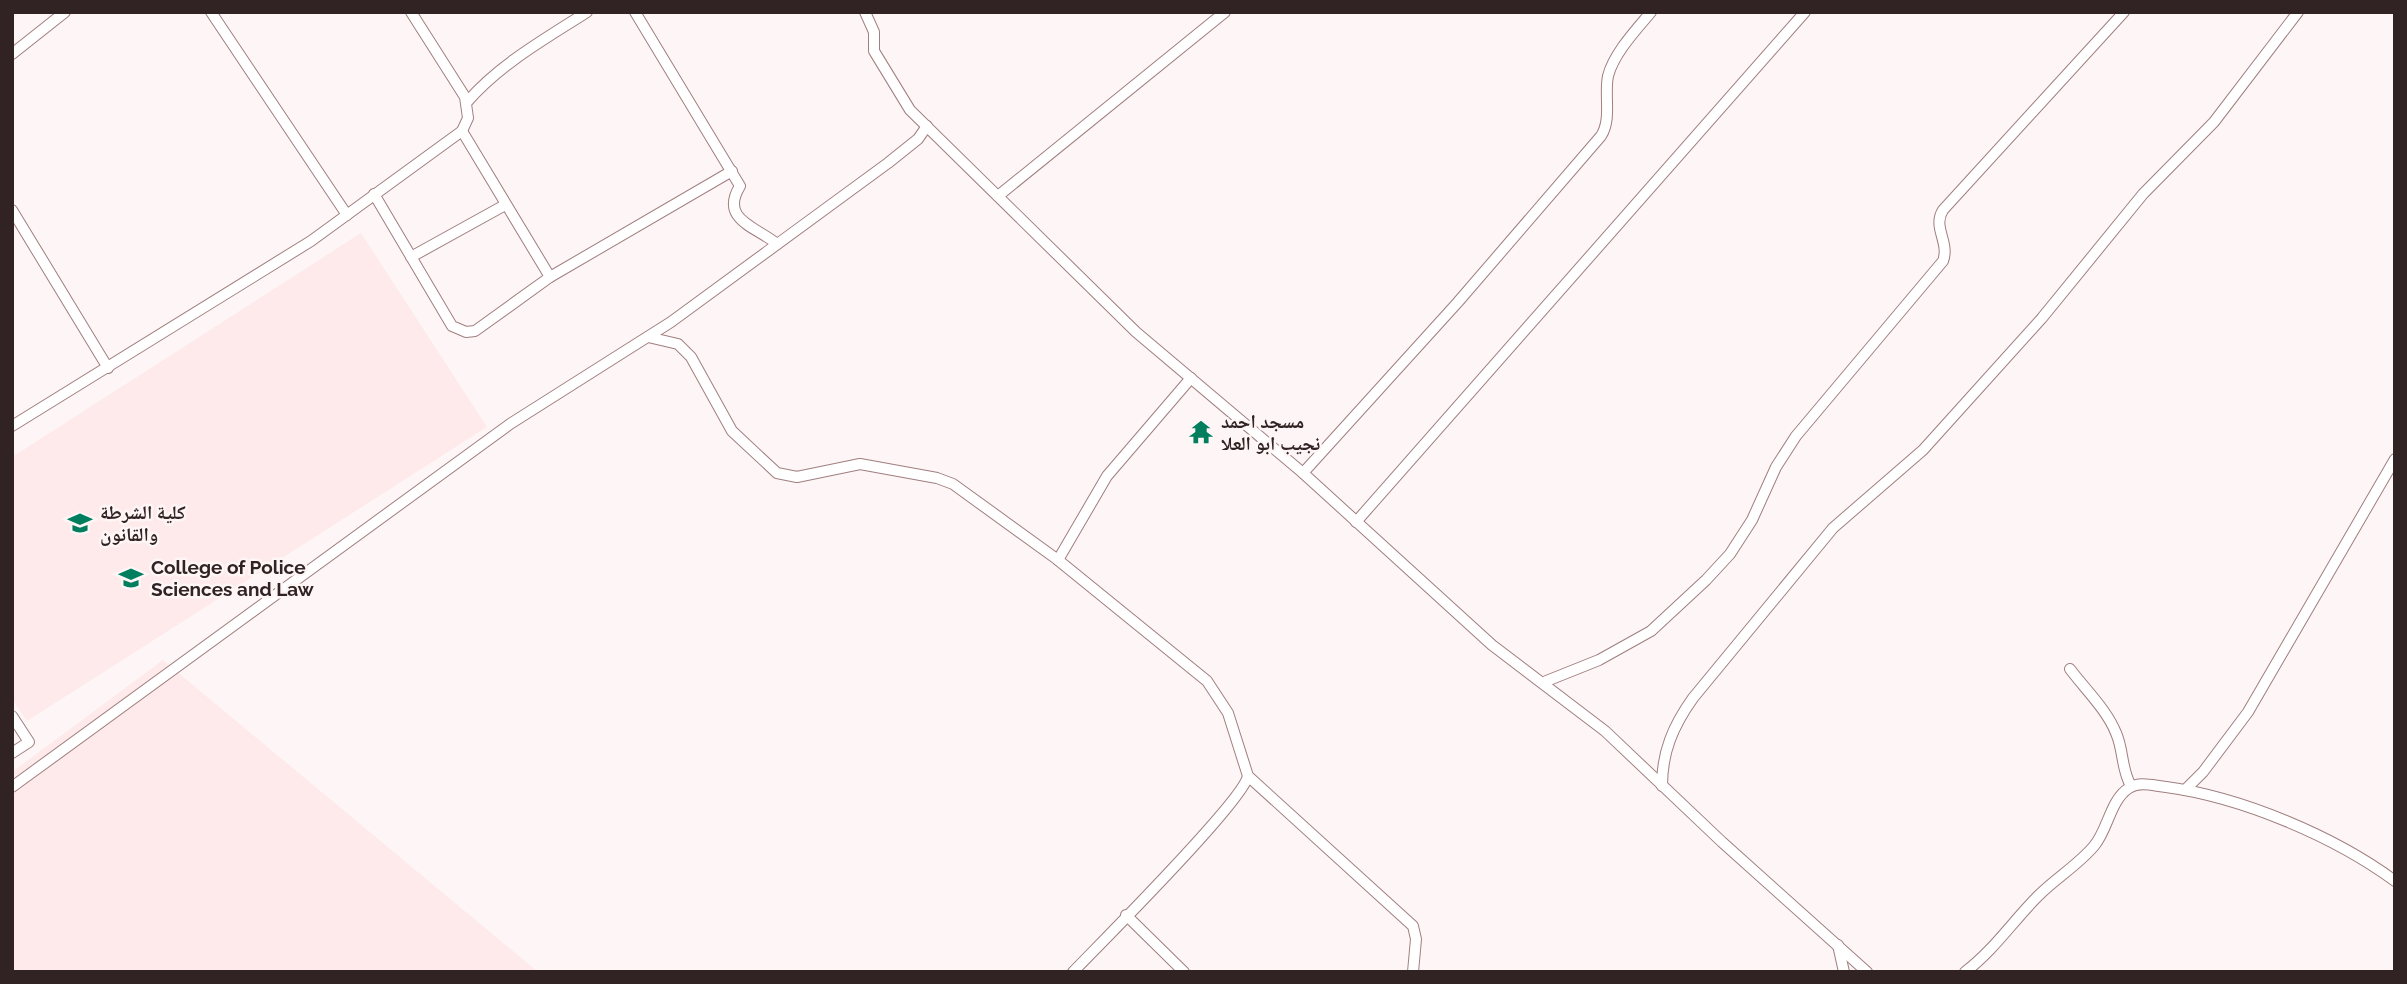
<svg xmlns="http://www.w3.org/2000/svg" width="2407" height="984" viewBox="0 0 2407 984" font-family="Raleway,'Noto Naskh Arabic',sans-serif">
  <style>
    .built { fill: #feeaea }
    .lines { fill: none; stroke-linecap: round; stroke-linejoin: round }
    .minor-casing { stroke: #a17e7f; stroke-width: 12 }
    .minor { stroke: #fff; stroke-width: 10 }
    .labels { text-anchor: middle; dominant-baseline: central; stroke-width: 5; stroke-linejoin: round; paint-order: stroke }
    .poi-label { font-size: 19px; font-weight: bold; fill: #312323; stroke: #fef6f6; text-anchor: start }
  </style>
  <rect width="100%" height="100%" fill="#fef6f6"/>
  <g class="built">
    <polygon points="361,233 487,427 27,721 12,699 12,457"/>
    <polygon points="163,660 538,972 12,972 12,772"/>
  </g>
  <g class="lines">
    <g class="minor-casing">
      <g id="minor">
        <polyline points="211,12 347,215"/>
        <path d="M635,12L740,186C719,220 757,227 777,244"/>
        <polyline points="865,12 874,32 874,51 910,110 1136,332 1303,473 1492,645 1605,731 1722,842 1867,972"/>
        <polyline points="12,54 65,12"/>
        <path d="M467,102C500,64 545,39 587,12"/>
        <polyline points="462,131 550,277"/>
        <polyline points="374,194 452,326 466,332 475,331 550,277 732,171"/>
        <polyline points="998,196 1225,12"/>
        <polyline points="12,210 108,368"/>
        <polyline points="411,257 505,205"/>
        <polyline points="648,337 678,344 691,357 732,431 777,473 797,477 860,464 937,478 953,484 1058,560 1207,681 1228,713 1248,776 1413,926 1416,939 1413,972"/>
        <polyline points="12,426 311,241 462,131 468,118 465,97 411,12"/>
        <path d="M1303,473L1458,302L1601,136C1612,119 1604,95 1608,76C1614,53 1636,30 1651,12"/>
        <polyline points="1356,522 1805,12"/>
        <polyline points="1058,560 1107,476 1191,378"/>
        <path d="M2070,669C2085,689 2107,710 2116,733C2124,751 2121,769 2131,786"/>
        <path d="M1544,682L1599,660L1651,631L1706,580L1730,554L1752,520L1776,467L1796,436L1943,261C1950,242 1932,227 1943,210L2124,12"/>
        <polyline points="12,716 29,742 12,753"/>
        <path d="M1662,786C1662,752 1673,726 1693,698L1833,528L1923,450L2042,318L2143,194L2214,122L2298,12"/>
        <polyline points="12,787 510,424 671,322 888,163 918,139 927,126"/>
        <polyline points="2185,790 2203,772 2248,712 2395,459"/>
        <polyline points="1126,915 1184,972"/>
        <polyline points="1838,945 1844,972"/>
        <path d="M1073,972C1101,943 1243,801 1248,776"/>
        <path d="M1965,972C1994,950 2013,921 2038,896C2056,878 2078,865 2094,846C2108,830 2110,800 2129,788C2140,781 2154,786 2166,787C2241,797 2334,836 2395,881"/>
      </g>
    </g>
    <use href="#minor" class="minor"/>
  </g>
  <defs>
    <g id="temple-bare" transform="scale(1.89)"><path d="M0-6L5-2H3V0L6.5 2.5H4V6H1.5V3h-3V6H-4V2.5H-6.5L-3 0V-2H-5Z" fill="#007e5e" stroke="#fef6f6" stroke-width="2.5" paint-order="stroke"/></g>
    <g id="university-bare" transform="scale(1.89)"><path d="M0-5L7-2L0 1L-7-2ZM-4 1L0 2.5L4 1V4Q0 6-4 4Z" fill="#007e5e" stroke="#fef6f6" stroke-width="2.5" paint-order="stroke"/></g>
  </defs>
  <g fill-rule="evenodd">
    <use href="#temple-bare" x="1201" y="432"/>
    <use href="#university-bare" x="80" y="523"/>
    <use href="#university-bare" x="131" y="578"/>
  </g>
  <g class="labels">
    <g class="poi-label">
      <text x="1221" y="421">مسجد احمد<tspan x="1221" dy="22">نجيب ابو العلا</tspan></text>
      <text x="100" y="512">كلية الشرطة<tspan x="100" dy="22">والقانون</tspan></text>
      <text x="151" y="567">College of Police<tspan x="151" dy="22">Sciences and Law</tspan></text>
    </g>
  </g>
  <rect width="2407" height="984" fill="none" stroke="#312323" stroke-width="28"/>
</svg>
